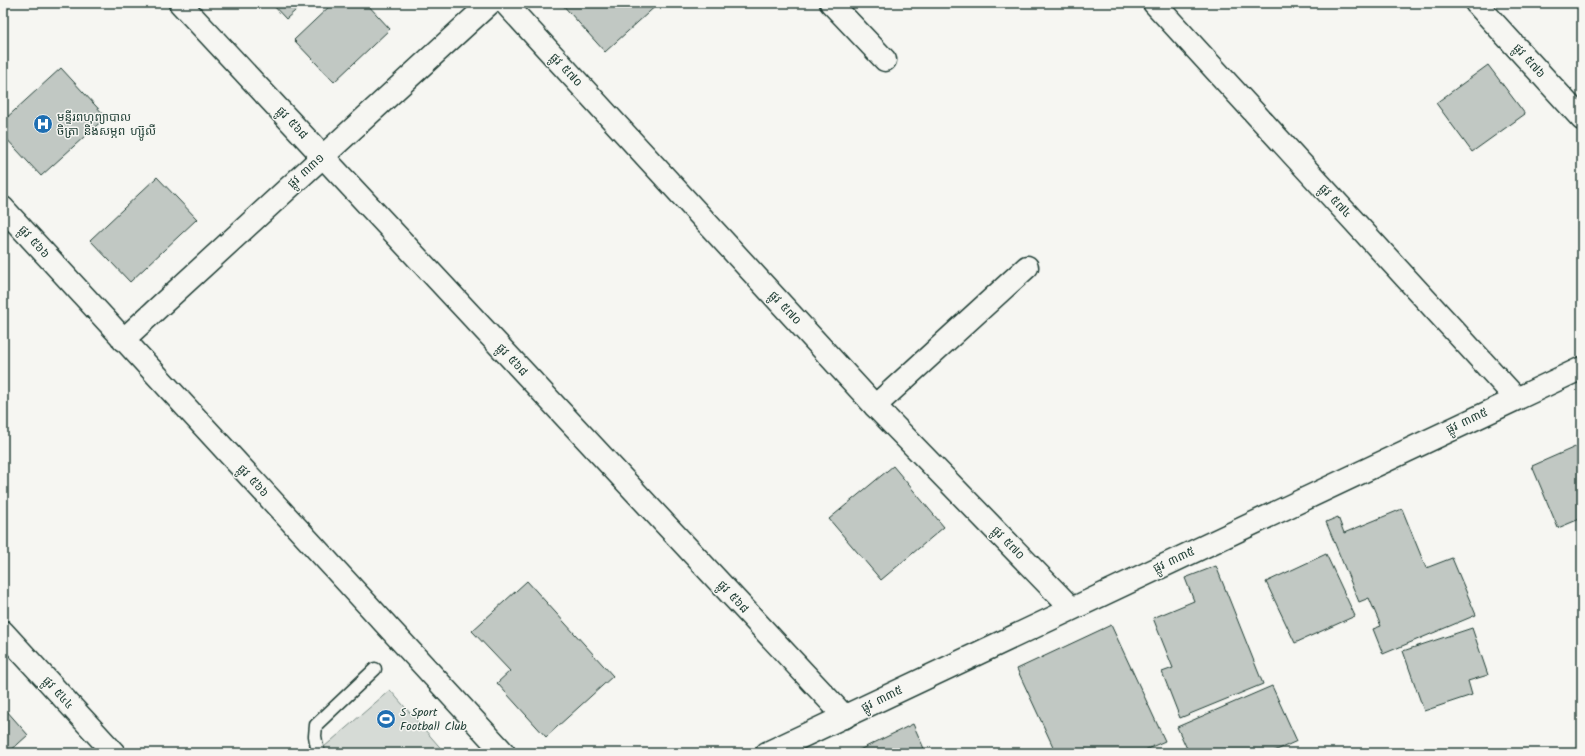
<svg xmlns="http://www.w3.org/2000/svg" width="1585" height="756" viewBox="0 0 1585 756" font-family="Kalam,'Noto Sans Khmer',sans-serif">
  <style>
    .green { fill: #d6dbd6; stroke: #7a8c85 }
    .building { fill: #c1c8c3; stroke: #1f3d34 }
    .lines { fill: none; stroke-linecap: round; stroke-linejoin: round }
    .service-casing { stroke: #1f3d34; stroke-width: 15 }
    .minor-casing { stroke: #1f3d34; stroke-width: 25 }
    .tertiary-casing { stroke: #1f3d34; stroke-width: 25 }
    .service { stroke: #f6f6f2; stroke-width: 12 }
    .minor { stroke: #f6f6f2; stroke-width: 22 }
    .tertiary { stroke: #f6f6f2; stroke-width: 22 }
    .labels { text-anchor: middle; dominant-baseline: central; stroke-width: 3; stroke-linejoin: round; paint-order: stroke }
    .street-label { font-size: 12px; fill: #1f3d34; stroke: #f6f6f2 }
    .poi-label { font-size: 12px; fill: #1f3d34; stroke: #f6f6f2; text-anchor: start }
  </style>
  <rect width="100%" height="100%" fill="#f6f6f2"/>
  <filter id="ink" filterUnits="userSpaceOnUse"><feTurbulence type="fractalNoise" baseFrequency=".025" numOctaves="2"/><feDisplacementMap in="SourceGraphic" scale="8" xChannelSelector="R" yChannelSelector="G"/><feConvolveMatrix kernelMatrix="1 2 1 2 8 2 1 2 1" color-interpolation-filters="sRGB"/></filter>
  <g filter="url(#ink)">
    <polygon class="green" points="390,690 445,753 329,753 324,747"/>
    <g class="building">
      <polygon points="271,3 304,3 286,19"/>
      <polygon points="333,3 366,3 390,29 334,82 294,40"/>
      <polygon points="561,3 659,3 605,52"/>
      <polygon points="1488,65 1525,114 1472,152 1436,103"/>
      <polygon points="61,68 106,117 41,176 3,135 3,121"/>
      <polygon points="157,177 197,219 130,282 90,240"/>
      <polygon points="1582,444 1582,518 1558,528 1532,466"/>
      <polygon points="893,466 944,527 881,580 829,519"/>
      <polygon points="1402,509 1426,568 1452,558 1476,615 1383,654 1373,629 1381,626 1369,598 1359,602 1326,522 1338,517 1344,533"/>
      <polygon points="1326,554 1355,616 1295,643 1266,582"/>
      <polygon points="1216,566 1263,684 1180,718 1162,672 1173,668 1153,618 1194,601 1185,578"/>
      <polygon points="527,581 613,676 546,737 497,683 510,671 472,631"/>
      <polygon points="1111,625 1165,741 1138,753 1056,753 1017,669"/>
      <polygon points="1472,628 1488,675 1468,681 1472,695 1424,711 1403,651"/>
      <polygon points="1272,686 1297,741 1270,753 1189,753 1177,727"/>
      <polygon points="6,710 28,735 8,753 3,753 3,713"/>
      <polygon points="913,724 926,753 853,753"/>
    </g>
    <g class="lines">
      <g class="service-casing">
        <polyline id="service" points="318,753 315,736 316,725 375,669"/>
      </g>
      <g class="minor-casing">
        <g id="minor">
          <polyline points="180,3 845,717"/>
          <polyline points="505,3 875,406 1071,608"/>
          <polyline points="831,3 885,60"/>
          <polyline points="1154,3 1516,398"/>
          <polyline points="1476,3 1582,119"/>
          <polyline points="123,340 490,3"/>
          <polyline points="875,406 1027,267"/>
          <polyline points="3,632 114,753"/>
          <polyline points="767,753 1582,368"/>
        </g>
      </g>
      <g class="tertiary-casing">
        <polyline id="tertiary" points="3,208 504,753"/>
      </g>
      <use href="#service" class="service"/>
      <use href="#minor" class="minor"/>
      <use href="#tertiary" class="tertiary"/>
    </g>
  </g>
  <defs>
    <g id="hospital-disc" transform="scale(1)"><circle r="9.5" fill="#1f6fb2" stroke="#f6f6f2"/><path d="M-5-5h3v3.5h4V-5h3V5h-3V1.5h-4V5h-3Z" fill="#fff"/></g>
    <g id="stadium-disc" transform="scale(1)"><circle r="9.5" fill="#1f6fb2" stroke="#f6f6f2"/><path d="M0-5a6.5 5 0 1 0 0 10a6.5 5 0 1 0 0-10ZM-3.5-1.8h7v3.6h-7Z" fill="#fff"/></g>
  </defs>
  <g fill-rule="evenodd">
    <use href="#hospital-disc" x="43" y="124"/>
    <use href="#stadium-disc" x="386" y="719"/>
  </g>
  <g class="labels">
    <g class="street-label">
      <text transform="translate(1529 61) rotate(48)">ផ្លូវ ៥៧៦</text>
      <text transform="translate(566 70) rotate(47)">ផ្លូវ ៥៧០</text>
      <text transform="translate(292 123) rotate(47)">ផ្លូវ ៥៦៨</text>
      <text transform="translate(306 171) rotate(-42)">ផ្លូវ ៣៣១</text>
      <text transform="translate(1335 201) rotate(47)">ផ្លូវ ៥៧៤</text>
      <text transform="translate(34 242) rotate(48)">ផ្លូវ ៥៦៦</text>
      <text transform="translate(785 308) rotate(47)">ផ្លូវ ៥៧០</text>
      <text transform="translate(512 360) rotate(47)">ផ្លូវ ៥៦៨</text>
      <text transform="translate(1467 421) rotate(-25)">ផ្លូវ ៣៣៥</text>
      <text transform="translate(253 481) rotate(47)">ផ្លូវ ៥៦៦</text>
      <text transform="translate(1008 543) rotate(46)">ផ្លូវ ៥៧០</text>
      <text transform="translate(1174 560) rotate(-25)">ផ្លូវ ៣៣៥</text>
      <text transform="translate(733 597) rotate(47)">ផ្លូវ ៥៦៨</text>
      <text transform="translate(58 693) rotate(48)">ផ្លូវ ៥៤៤</text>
      <text transform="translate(882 699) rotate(-26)">ផ្លូវ ៣៣៥</text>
    </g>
    <g class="poi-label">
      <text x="57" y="117">មន្ទីរពហុព្យាបាល<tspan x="57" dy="14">ចិត្រា និងសម្ភព ហ្ស៊ូលី</tspan></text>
      <text x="400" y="712">S Sport<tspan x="400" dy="14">Football Club</tspan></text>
    </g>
  </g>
  <rect width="1585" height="756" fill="none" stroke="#f6f6f2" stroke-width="16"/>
  <rect x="8" y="8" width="1569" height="740" fill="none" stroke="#1f3d34" stroke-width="1.5" filter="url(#ink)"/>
</svg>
